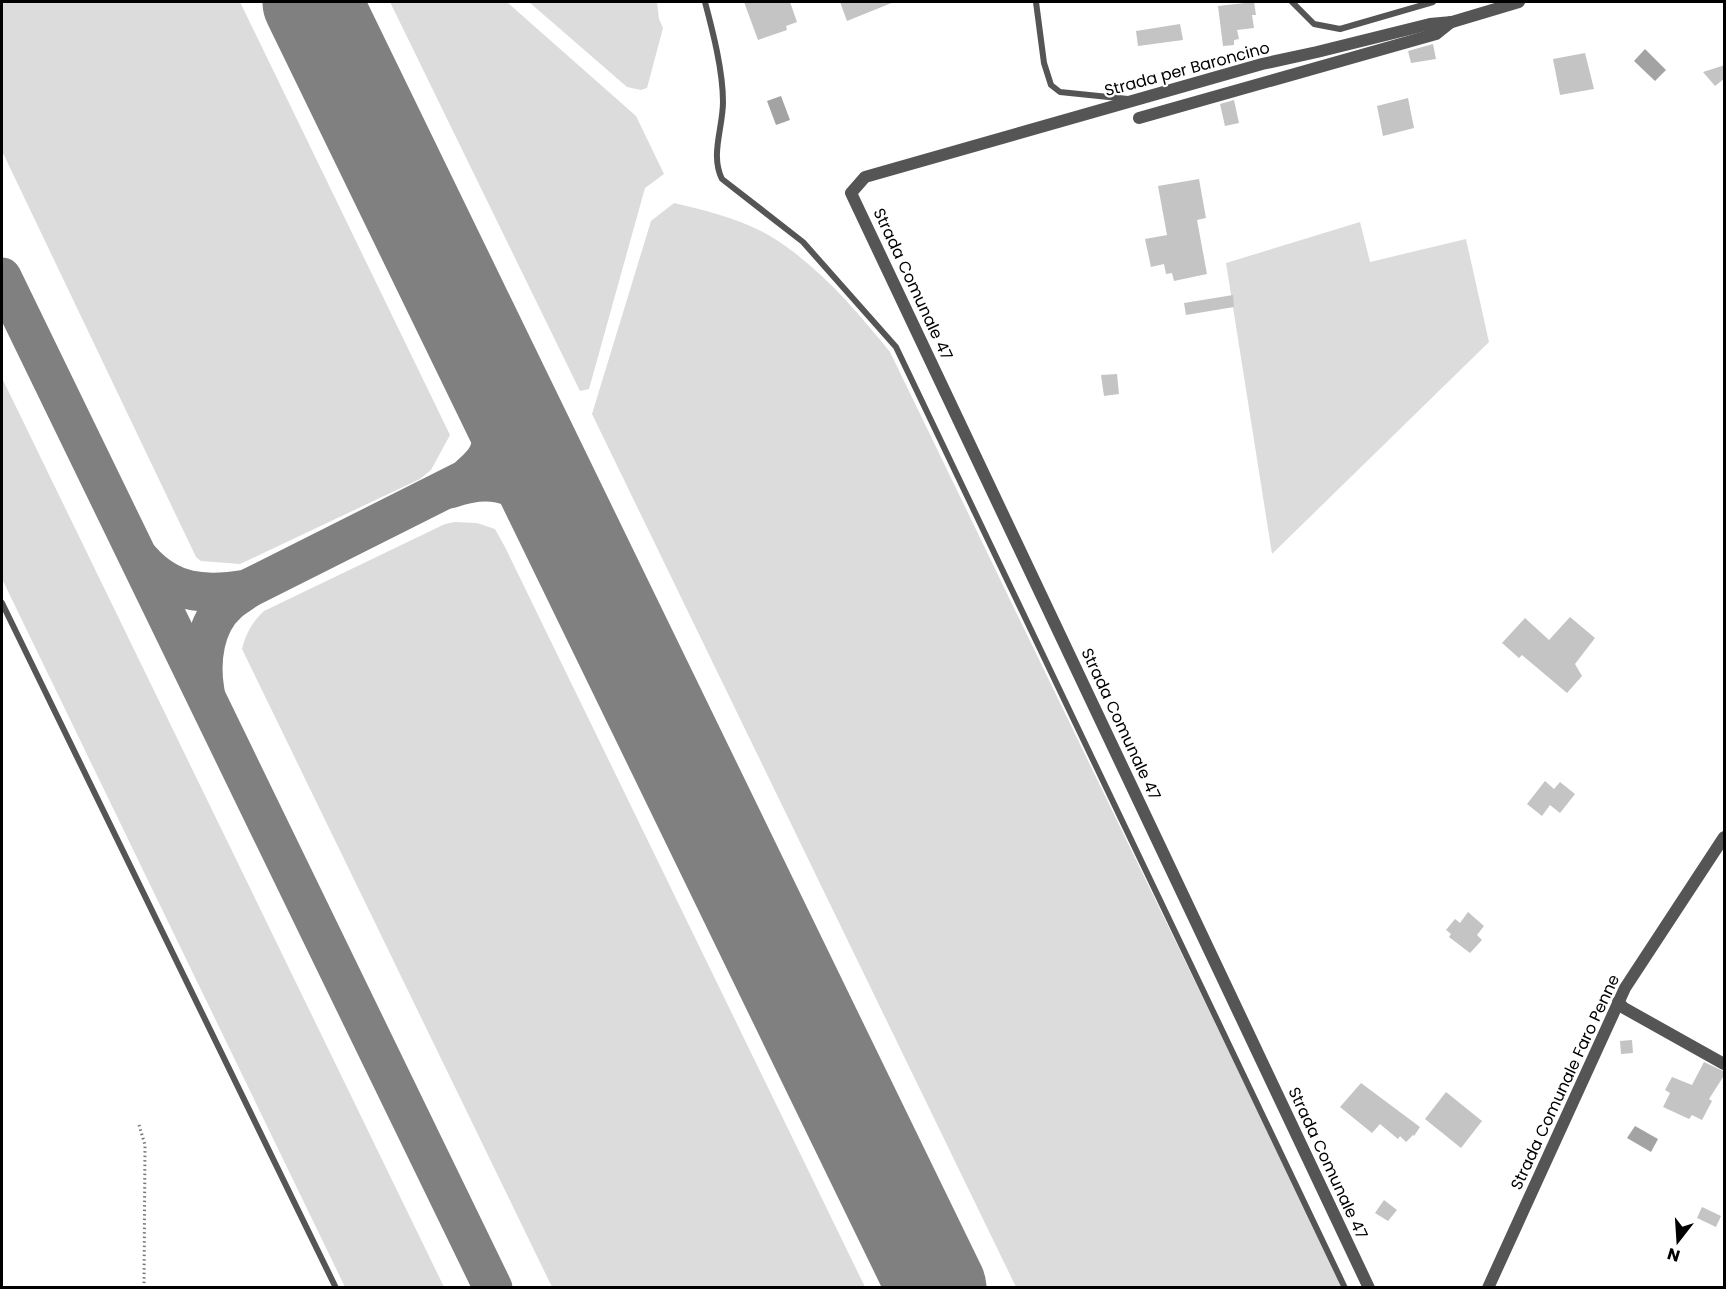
<svg xmlns="http://www.w3.org/2000/svg" width="1726" height="1289" viewBox="0 0 1726 1289" font-family="Poppins,sans-serif">
  <style>
    .green { fill: #dcdcdc }
    .water { fill: #a3a3a3 }
    .lines { fill: none; stroke-linecap: round; stroke-linejoin: round }
    .taxiway { stroke: #808080; stroke-width: 39 }
    .runway { stroke: #808080; stroke-width: 99 }
    .building { fill: #c4c4c4 }
    .path { stroke: #777; stroke-width: 3; stroke-dasharray: 1.5 3; stroke-linecap: butt }
    .service { stroke: #555; stroke-width: 6 }
    .minor { stroke: #555; stroke-width: 12 }
    .labels { text-anchor: middle; dominant-baseline: central; stroke-width: 4.5; stroke-linejoin: round; paint-order: stroke }
    .street-label { font-size: 16px; fill: #000; stroke: #fff }
  </style>
  <rect width="100%" height="100%" fill="#fff"/>
  <g class="green">
    <polygon points="2,2 240,2 450,435 431,470 420,479 240,564 201,561 196,557 2,151"/>
    <polygon points="390,2 507,2 636,116 664,174 645,188 589,389 580,391"/>
    <polygon points="529,2 657,2 659,19 663,28 647,88 641,90 627,87"/>
    <path d="M674,203C705,210 748,221 775,239C820,268 856,310 890,352L1343,1287H1016L592,414L651,221Z"/>
    <polygon points="1360,222 1370,262 1466,239 1489,342 1272,554 1226,263"/>
    <polygon points="2,378 444,1287 345,1287 2,579"/>
    <path d="M455,522L477,523L495,529L505,547L865,1287H552L242,649C246,633 252,622 264,611L445,524Z"/>
  </g>
  <g class="water">
    <polygon points="1645,49 1666,70 1655,81 1634,61"/>
    <polygon points="781,96 790,120 776,125 767,101"/>
    <polygon points="1635,1126 1658,1139 1651,1152 1627,1138"/>
  </g>
  <g class="lines">
    <g class="taxiway">
      <polyline points="2,277 493,1288"/>
      <path d="M450,489C520,464 547,511 583,560"/>
      <path d="M141,560C171,594 204,596 247,589L466,479C474,471 483,465 488,454C502,423 489,380 480,348"/>
      <path d="M205,691C200,662 204,624 228,603C233,598 241,594 247,589"/>
    </g>
    <polyline class="runway" points="312,2 937,1288"/>
  </g>
  <g class="building">
    <polygon points="744,2 790,2 797,22 786,26 787,30 758,40"/>
    <polygon points="840,2 894,2 847,21"/>
    <polygon points="1254,2 1256,15 1252,15 1254,28 1237,30 1239,39 1234,40 1234,45 1223,46 1218,6"/>
    <polygon points="1180,24 1183,40 1138,46 1136,31"/>
    <polygon points="1433,44 1436,59 1411,63 1408,51"/>
    <polygon points="1585,53 1594,89 1560,95 1553,59"/>
    <polygon points="1725,65 1725,78 1715,86 1703,72"/>
    <polygon points="1408,98 1414,128 1383,136 1377,106"/>
    <polygon points="1234,100 1239,123 1225,126 1220,104"/>
    <polygon points="1199,179 1206,218 1197,220 1207,274 1174,281 1172,273 1166,274 1164,264 1151,267 1145,239 1167,235 1158,186"/>
    <polygon points="1233,295 1234,307 1186,315 1184,303"/>
    <polygon points="1117,374 1119,394 1104,396 1101,375"/>
    <polygon points="1570,617 1595,638 1575,664 1582,676 1567,693 1522,655 1519,658 1502,643 1525,618 1549,640"/>
    <polygon points="1545,781 1554,789 1560,782 1575,794 1560,813 1550,805 1542,816 1527,804"/>
    <polygon points="1468,912 1484,926 1477,935 1482,940 1470,953 1449,937 1451,934 1446,930 1455,919 1460,923"/>
    <polygon points="1632,1040 1633,1053 1621,1054 1620,1041"/>
    <polygon points="1704,1062 1725,1072 1725,1074 1709,1099 1712,1101 1702,1120 1692,1115 1689,1119 1663,1107 1670,1093 1665,1090 1672,1077 1692,1085"/>
    <polygon points="1361,1083 1420,1127 1414,1136 1413,1135 1406,1142 1400,1136 1398,1139 1380,1124 1372,1133 1340,1107"/>
    <polygon points="1446,1092 1482,1121 1461,1148 1425,1119"/>
    <polygon points="1384,1200 1397,1210 1388,1221 1375,1213"/>
    <polygon points="1702,1207 1721,1216 1716,1227 1697,1218"/>
  </g>
  <g class="lines">
    <polyline class="path" points="139,1125 145,1145 144,1288"/>
    <g class="service">
      <path d="M705,2C713,32 723,71 723,102C723,128 710,155 722,179L803,242L896,347L1345,1288"/>
      <polyline points="1036,2 1044,63 1051,85 1060,92 1128,99"/>
      <polyline points="1292,2 1314,24 1340,29 1433,2"/>
      <polyline points="2,603 336,1288"/>
    </g>
    <g class="minor">
      <polyline points="1139,118 1436,34 1451,22"/>
      <polyline points="1618,1002 1624,1008 1724,1064"/>
      <polyline points="1369,1288 851,193 865,177 1262,64 1317,52 1430,24 1452,22 1519,2"/>
      <polyline points="1488,1288 1625,988 1724,837"/>
    </g>
  </g>
  <g class="labels">
    <g class="street-label">
      <text transform="translate(1187 69) rotate(-15)">Strada per Baroncino</text>
      <text transform="translate(913 284) rotate(65)">Strada Comunale 47</text>
      <text transform="translate(1121 724) rotate(65)">Strada Comunale 47</text>
      <text transform="translate(1565 1082) rotate(-65)">Strada Comunale Faro Penne</text>
      <text transform="translate(1328 1163) rotate(65)">Strada Comunale 47</text>
    </g>
  </g>
  <rect width="1726" height="1289" fill="none" stroke="#000000" stroke-width="6"/>
  <g transform="translate(1678 1241) rotate(197)" stroke="#ffffff" stroke-width="4.5" paint-order="stroke">
  <path d="M0-4.5L10 22L0 15L-10 22Z" fill="#000000"/>
  <text y="-9" font-size="16" font-weight="bold" text-anchor="middle" fill="#000000">N</text>
  </g>
</svg>
